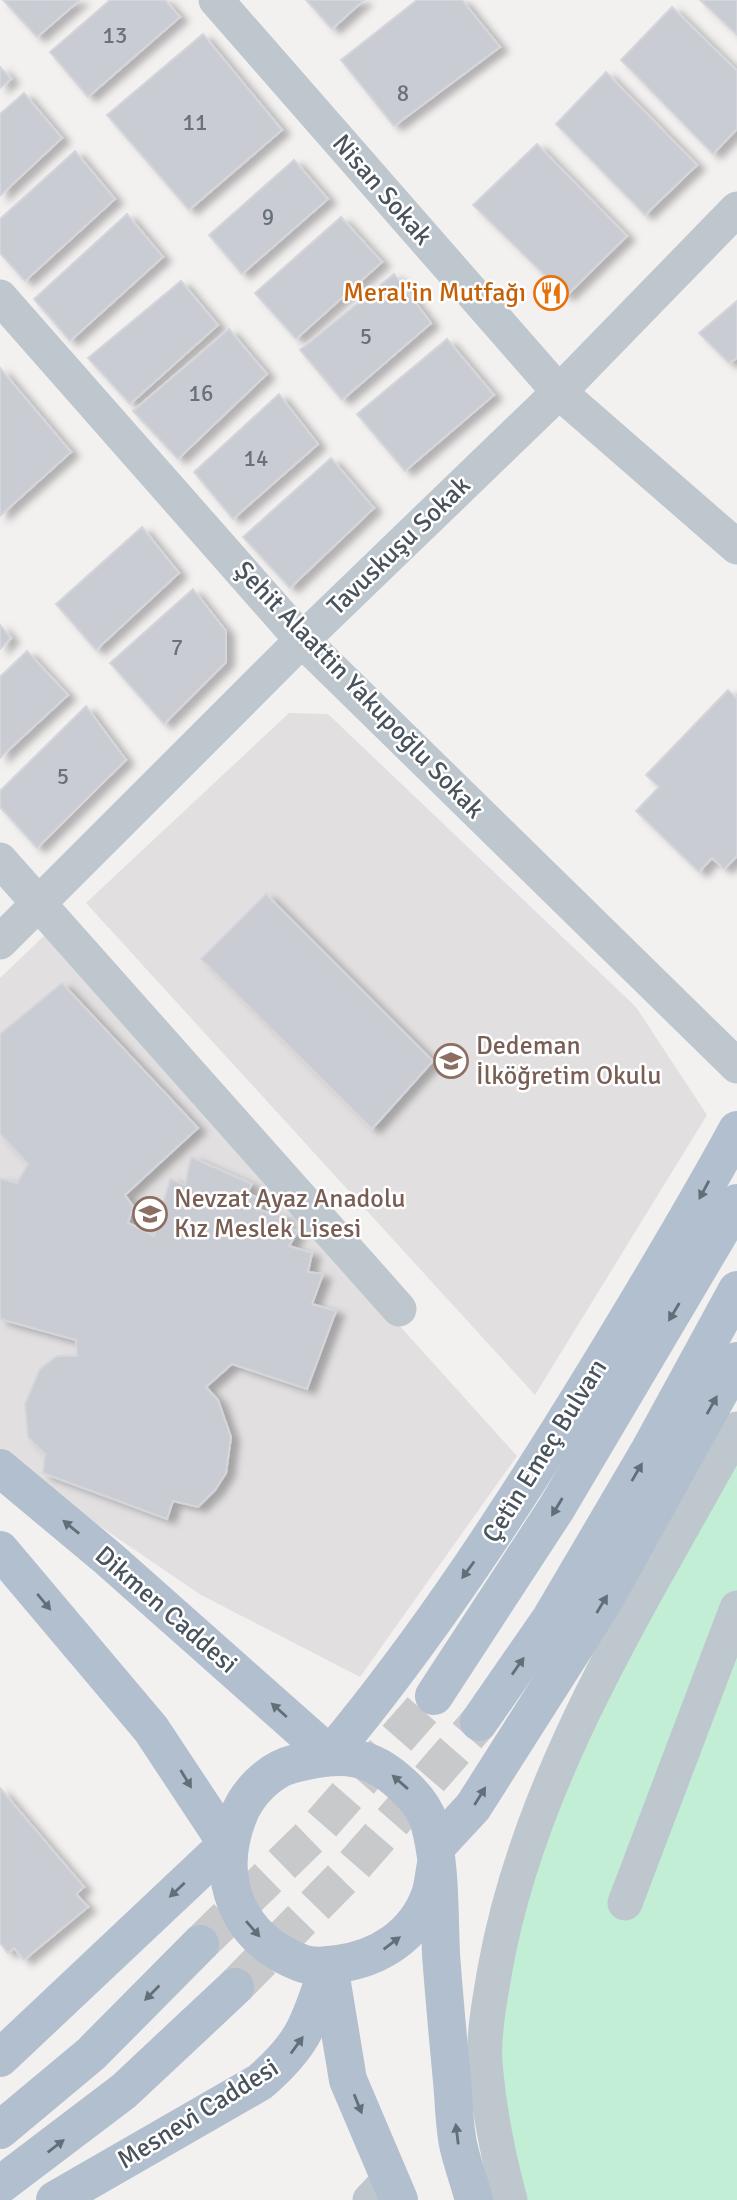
<svg xmlns="http://www.w3.org/2000/svg" width="737" height="2200" viewBox="0 0 737 2200" font-family="Signika,sans-serif">
  <style>
    .education { fill: #e1dfdf }
    .green { fill: #c1eed4 }
    .building { fill: #caccd3; stroke: #d5d6db; stroke-width: 2; filter: url(#shadow) }
    .lines { fill: none; stroke-linecap: round; stroke-linejoin: round }
    .major-tunnel { stroke: #c8c9cb; stroke-width: 38; stroke-dasharray: 38 19; stroke-linecap: butt }
    .minor { stroke: #bfc7ce; stroke-width: 35 }
    .major { stroke: #b1bfce; stroke-width: 38 }
    .oneway { fill: #636e79 }
    .labels { text-anchor: middle; dominant-baseline: central; stroke-width: 5; stroke-linejoin: round; paint-order: stroke }
    .number-label { font-size: 23px; fill: #69717a }
    .street-label { font-size: 26px; fill: #49535d; stroke: #fff }
    .food-label { font-size: 26px; fill: #c56008; stroke: #fff; text-anchor: end }
    .education-label { font-size: 26px; fill: #785e54; stroke: #fff; text-anchor: start }
  </style>
  <defs>
    <filter id="shadow"><feDropShadow dx="8" dy="4.5" stdDeviation="3.5" flood-color="#0004"/></filter>
  </defs>
  <rect width="100%" height="100%" fill="#f3f0f0"/>
  <g class="education">
    <polygon points="289,713 328,714 636,1007 707,1115 535,1395 86,903"/>
    <polygon points="46,934 517,1456 360,1677 201,1595 16,1469 0,1451 0,978"/>
  </g>
  <polygon class="green" points="737,1429 737,2200 510,2200 499,2160 504,1919"/>
  <g class="building">
    <polygon points="3,0 80,0 37,37"/>
    <polygon points="110,0 165,0 180,17 88,97 50,52"/>
    <polygon points="306,0 364,0 332,29"/>
    <polygon points="417,0 462,0 500,47 394,126 341,60"/>
    <polygon points="700,0 737,0 737,35"/>
    <polygon points="672,7 737,71 737,129 713,154 621,60"/>
    <polygon points="203,34 282,130 189,210 107,115"/>
    <polygon points="0,67 11,79 0,88"/>
    <polygon points="606,72 697,165 645,215 556,124"/>
    <polygon points="24,93 62,138 0,196 0,114"/>
    <polygon points="537,144 627,236 566,296 473,205"/>
    <polygon points="75,151 115,199 25,281 0,253 0,219"/>
    <polygon points="294,160 328,199 242,274 209,235"/>
    <polygon points="127,214 163,257 70,341 34,299"/>
    <polygon points="341,217 382,262 296,339 255,293"/>
    <polygon points="394,274 431,323 342,400 300,350"/>
    <polygon points="181,281 218,325 130,404 88,358"/>
    <polygon points="737,301 737,358 729,363 699,333"/>
    <polygon points="229,329 267,374 178,459 133,411"/>
    <polygon points="447,339 494,395 405,471 357,414"/>
    <polygon points="0,368 71,452 0,516"/>
    <polygon points="279,394 318,444 233,519 194,472"/>
    <polygon points="331,458 374,508 290,588 243,537"/>
    <polygon points="142,527 179,573 96,650 56,604"/>
    <polygon points="193,589 226,631 226,662 164,724 110,663"/>
    <polygon points="0,625 11,638 0,649"/>
    <polygon points="27,651 68,695 0,758 0,677"/>
    <polygon points="728,690 737,699 737,856 724,869 712,858 699,872 636,811 659,787 646,775"/>
    <polygon points="86,706 126,760 37,848 0,807 0,791"/>
    <polygon points="266,894 433,1061 372,1129 201,959"/>
    <polygon points="62,983 198,1128 125,1195 133,1206 128,1223 154,1236 170,1179 185,1185 191,1157 252,1184 247,1193 263,1200 260,1210 286,1217 284,1228 298,1231 289,1246 312,1253 308,1272 323,1274 312,1304 336,1311 307,1389 232,1364 206,1387 218,1400 231,1437 226,1473 215,1490 198,1507 173,1501 167,1519 43,1473 45,1454 28,1437 25,1404 40,1369 57,1356 77,1356 76,1340 0,1319 0,1178 17,1183 28,1164 0,1134 0,1034"/>
    <polygon points="0,1788 84,1887 76,1894 88,1907 24,1960 14,1948 8,1953 0,1943"/>
  </g>
  <g class="lines">
    <g class="major-tunnel">
      <polyline points="200,1944 313,1834 434,1696"/>
      <polyline points="235,1987 351,1869 479,1722"/>
    </g>
    <g class="minor">
      <polyline points="216,0 559,392 737,547"/>
      <polyline points="0,297 302,640 737,1066"/>
      <polyline points="0,860 399,1309"/>
      <polyline points="0,942 302,640 559,392 737,209"/>
      <polyline points="625,1903 737,1608"/>
      <polyline points="370,2200 389,2180"/>
      <path d="M510,2200C498,2156 489,2110 485,2064C483,2034 490,1999 495,1969C530,1774 643,1601 737,1429"/>
    </g>
    <g class="major">
      <polyline points="0,1468 109,1559 330,1755"/>
      <polyline points="0,1550 151,1729 227,1844"/>
      <polyline points="434,1696 556,1509 737,1203"/>
      <polyline points="479,1722 551,1618 648,1453 737,1290"/>
      <path d="M330,1755C431,1634 516,1502 598,1368C646,1289 693,1211 737,1130"/>
      <polyline points="435,1848 473,1807 602,1604 737,1361"/>
      <path d="M436,1864C434,1874 433,1886 430,1895C415,1936 378,1959 337,1964C327,1966 311,1967 301,1963C237,1938 214,1879 238,1817C246,1794 269,1770 293,1764C333,1754 364,1751 397,1780C410,1791 424,1806 429,1822C441,1864 439,1910 441,1954C444,1996 448,2038 452,2081C454,2101 454,2124 458,2144C462,2163 469,2181 474,2200"/>
      <polyline points="330,1971 348,2080 399,2200"/>
      <polyline points="0,2058 227,1844"/>
      <polyline points="0,2130 91,2054 200,1944"/>
      <polyline points="0,2185 124,2091 235,1987"/>
      <path d="M55,2200L260,2082C307,2041 309,2022 329,1965"/>
    </g>
  </g>
  <defs><path id="oneway-solid" d="M-6-.8H1V-3.2L6.5 0L1 3.2V.8H-6Z" transform="scale(1.75)"/></defs>
  <g class="oneway">
    <use href="#oneway-solid" transform="translate(704 1190) rotate(118)"/>
    <use href="#oneway-solid" transform="translate(674 1312) rotate(121)"/>
    <use href="#oneway-solid" transform="translate(712 1405) rotate(-61)"/>
    <use href="#oneway-solid" transform="translate(637 1472) rotate(-60)"/>
    <use href="#oneway-solid" transform="translate(557 1507) rotate(121)"/>
    <use href="#oneway-solid" transform="translate(71 1527) rotate(-141)"/>
    <use href="#oneway-solid" transform="translate(468 1570) rotate(126)"/>
    <use href="#oneway-solid" transform="translate(44 1602) rotate(50)"/>
    <use href="#oneway-solid" transform="translate(602 1604) rotate(-59)"/>
    <use href="#oneway-solid" transform="translate(518 1666) rotate(-55)"/>
    <use href="#oneway-solid" transform="translate(279 1710) rotate(-138)"/>
    <use href="#oneway-solid" transform="translate(186 1779) rotate(59)"/>
    <use href="#oneway-solid" transform="translate(400 1782) rotate(-139)"/>
    <use href="#oneway-solid" transform="translate(480 1796) rotate(-58)"/>
    <use href="#oneway-solid" transform="translate(177 1890) rotate(137)"/>
    <use href="#oneway-solid" transform="translate(253 1929) rotate(49)"/>
    <use href="#oneway-solid" transform="translate(392 1943) rotate(-37)"/>
    <use href="#oneway-solid" transform="translate(152 1993) rotate(135)"/>
    <use href="#oneway-solid" transform="translate(297 2045) rotate(-54)"/>
    <use href="#oneway-solid" transform="translate(358 2104) rotate(68)"/>
    <use href="#oneway-solid" transform="translate(457 2134) rotate(-97)"/>
    <use href="#oneway-solid" transform="translate(56 2146) rotate(-38)"/>
  </g>
  <defs>
    <g id="restaurant-ring" transform="scale(1.75)"><circle r="9.5" fill="#fff" stroke="#e8710a" stroke-width="1.5"/><path d="M-5-6h1v4h1v-4h1v4h1v-4h1v5L-1.5 .5V6h-2V.5L-5-1ZM5-6V6H3V1.5H1.5Q1.5-4 5-6Z" fill="#e8710a"/></g>
    <g id="school-ring" transform="scale(1.75)"><circle r="9.5" fill="#fff" stroke="#8d6e63" stroke-width="1.5"/><path d="M0-5L7-2L0 1L-7-2ZM-4 1L0 2.5L4 1V4Q0 6-4 4Z" fill="#8d6e63"/></g>
  </defs>
  <g fill-rule="evenodd">
    <use href="#restaurant-ring" x="551" y="293"/>
    <use href="#school-ring" x="451" y="1061"/>
    <use href="#school-ring" x="150" y="1214"/>
  </g>
  <g class="labels">
    <g class="number-label">
      <text x="115" y="35">13</text>
      <text x="403" y="93">8</text>
      <text x="195" y="122">11</text>
      <text x="268" y="217">9</text>
      <text x="366" y="336">5</text>
      <text x="201" y="393">16</text>
      <text x="256" y="458">14</text>
      <text x="177" y="647">7</text>
      <text x="63" y="776">5</text>
    </g>
    <g class="street-label">
      <text transform="translate(382 190) rotate(49)">Nisan Sokak</text>
      <text transform="translate(399 546) rotate(-44)">Tavuskuşu Sokak</text>
      <text transform="translate(359 690) rotate(46)">Şehit Alaattin Yakupoğlu Sokak</text>
      <text transform="translate(545 1451) rotate(-58)">Çetin Emeç Bulvarı</text>
      <text transform="translate(166 1610) rotate(41)">Dikmen Caddesi</text>
      <text transform="translate(198 2114) rotate(-32)">Mesnevi Caddesi</text>
    </g>
    <g class="food-label">
      <text x="526" y="293">Meral'in Mutfağı</text>
    </g>
    <g class="education-label">
      <text x="476" y="1046">Dedeman<tspan x="476" dy="30">İlköğretim Okulu</tspan></text>
      <text x="174" y="1199">Nevzat Ayaz Anadolu<tspan x="174" dy="30">Kız Meslek Lisesi</tspan></text>
    </g>
  </g>
</svg>
